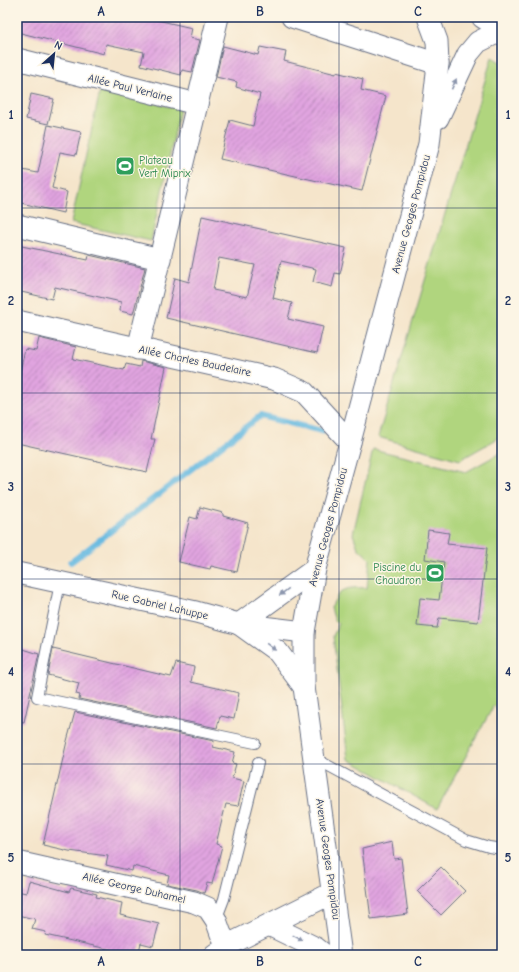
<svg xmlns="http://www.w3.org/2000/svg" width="519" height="972" viewBox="0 0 519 972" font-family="'Comic Neue',sans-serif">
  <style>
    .green { fill: #b0d57e; stroke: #66826e }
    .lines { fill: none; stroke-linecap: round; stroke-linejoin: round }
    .stream { stroke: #65b9e1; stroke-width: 6 }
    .building { fill: url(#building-hatch); fill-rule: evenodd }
    .service-casing { stroke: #676f84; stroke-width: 12 }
    .minor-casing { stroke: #676f84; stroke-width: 23 }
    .primary-casing { stroke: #676f84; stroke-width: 24 }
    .service { stroke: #fff; stroke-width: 10 }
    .minor { stroke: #fff; stroke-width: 21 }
    .primary { stroke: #fff; stroke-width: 22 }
    .oneway { fill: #8d97ae }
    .grid { fill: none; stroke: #1b2f5e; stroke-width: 1; stroke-opacity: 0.55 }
    .labels { text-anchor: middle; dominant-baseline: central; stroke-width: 3; stroke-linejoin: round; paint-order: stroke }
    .street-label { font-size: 11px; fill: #1b2f5e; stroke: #fcf5e5 }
    .leisure-label { font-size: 11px; fill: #27864d; stroke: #fcf5e5; text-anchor: start }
    .neatline { fill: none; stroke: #1b2f5e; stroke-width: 1.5 }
    .grid-label { font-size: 13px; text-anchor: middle; font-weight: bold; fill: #1b2f5e }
  </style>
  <defs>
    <pattern id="building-hatch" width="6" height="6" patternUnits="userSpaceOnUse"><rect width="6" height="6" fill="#e1a4e0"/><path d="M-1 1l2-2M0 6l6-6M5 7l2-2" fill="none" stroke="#b686b9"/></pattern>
  </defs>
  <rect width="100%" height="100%" fill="#fcf5e5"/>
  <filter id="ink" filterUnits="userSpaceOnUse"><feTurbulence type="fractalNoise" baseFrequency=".025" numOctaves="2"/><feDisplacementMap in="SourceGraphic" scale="8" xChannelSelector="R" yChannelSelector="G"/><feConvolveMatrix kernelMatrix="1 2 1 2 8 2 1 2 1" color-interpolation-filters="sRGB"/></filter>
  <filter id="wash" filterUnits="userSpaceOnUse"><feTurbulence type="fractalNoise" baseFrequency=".012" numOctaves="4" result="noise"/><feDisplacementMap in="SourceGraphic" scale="16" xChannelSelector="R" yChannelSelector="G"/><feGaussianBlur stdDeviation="0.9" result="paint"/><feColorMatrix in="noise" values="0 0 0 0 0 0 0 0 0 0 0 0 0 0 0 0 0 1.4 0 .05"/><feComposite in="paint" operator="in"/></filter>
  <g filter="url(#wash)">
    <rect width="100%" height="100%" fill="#f5e5cb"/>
    <g class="green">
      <polygon points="492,57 502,63 502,436 460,460 378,437"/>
      <polygon points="100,91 180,109 151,241 71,223"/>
      <path d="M373,449L466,472L502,452V715L494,705L437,809L348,759L333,636L339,623L335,621L331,608C340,588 345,587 367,588L370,559L358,548L353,534Z"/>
    </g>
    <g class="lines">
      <polyline class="stream" points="71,562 260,416 322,431"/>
    </g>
    <g id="blocks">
      <g class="building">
        <polygon points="17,17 144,17 192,28 190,38 200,40 192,72 182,70 181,75 141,65 144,52 106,44 104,54 17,32"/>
        <polygon points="223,46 258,55 260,47 286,52 284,61 336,74 336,72 363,79 361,90 386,96 362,191 220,159 230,120 253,126 260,94 236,87 237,82 216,77"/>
        <polygon points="31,94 54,99 48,124 26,119"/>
        <polygon points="48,125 81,132 76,155 60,152 52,188 67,192 63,213 17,202 17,169 38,173"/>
        <path d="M202,216L346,248L340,274L335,273L332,287L313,282L316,269L281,261L273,298L292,303L288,319L323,327L317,353L166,318L175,278L189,282ZM219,258L255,265L247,297L213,290Z"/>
        <polygon points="17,245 88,260 89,255 145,268 133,314 120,311 121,302 55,287 52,299 17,291"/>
        <polygon points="39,338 76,347 73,359 124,370 126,364 140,367 141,361 166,367 151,439 155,439 147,472 17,443 17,386 25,349 36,351"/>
        <polygon points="200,507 223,513 223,516 248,523 237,572 211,566 210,569 179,562 190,517 197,519"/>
        <polygon points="428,530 449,533 447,544 487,548 478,622 439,618 437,628 417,626 420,598 439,600 444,562 425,559"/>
        <polygon points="17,647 39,654 24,722 17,721"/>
        <polygon points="53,649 171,677 176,663 194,667 191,682 239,693 234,719 220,716 217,728 79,699 80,695 76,694 79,683 48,675"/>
        <polygon points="75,712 214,741 213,747 235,752 232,763 236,764 232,778 244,781 238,806 226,804 216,844 222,846 212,884 207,883 204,893 197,890 167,884 169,875 133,866 132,871 106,865 108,856 69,851 43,845 67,741"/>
        <polygon points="392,842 394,859 401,858 408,914 371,919 362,849"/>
        <polygon points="441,867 465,891 441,915 417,891"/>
        <polygon points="29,881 69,892 71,888 97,894 96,897 122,903 120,915 159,924 153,946 141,943 138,955 111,955 112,950 45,935 46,932 32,929 35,919 17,915 17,891 26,893"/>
      </g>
    </g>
  </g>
  <g filter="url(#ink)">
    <use href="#blocks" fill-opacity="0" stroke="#676f84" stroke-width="1"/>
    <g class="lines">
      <g class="service-casing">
        <g id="service">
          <polyline points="60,583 37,697 255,743"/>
          <polyline points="314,758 466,840 489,847 502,849"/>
          <polyline points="216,920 224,899 258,763"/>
        </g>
      </g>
      <g class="minor-casing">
        <g id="minor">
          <polyline points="292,17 438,64"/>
          <polyline points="17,59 197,104"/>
          <polyline points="438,118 468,54 478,42 502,30"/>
          <polyline points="17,225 160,259"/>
          <polyline points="17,321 274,379 304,392 350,442"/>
          <polyline points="138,349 218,17"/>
          <polyline points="17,573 196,612 239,624 304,632"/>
          <polyline points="304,687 278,652 239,624 315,569"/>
          <polyline points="17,862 194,902 208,908 216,920 221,934 228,945"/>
          <polyline points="269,925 316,948 325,955"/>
          <polyline points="214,955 228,945 332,893"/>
          <polyline points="341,955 304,687 304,632 315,569 350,442 429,144 438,64 437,41 428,17"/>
        </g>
      </g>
      <g class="primary-casing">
        <polyline id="primary" points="483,17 502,29"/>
      </g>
      <use href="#service" class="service"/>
      <use href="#minor" class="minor"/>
      <use href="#primary" class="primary"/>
    </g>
    <defs><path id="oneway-solid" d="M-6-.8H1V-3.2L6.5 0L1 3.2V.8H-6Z"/></defs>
    <g class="oneway">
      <use href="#oneway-solid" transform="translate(454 84) rotate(-65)"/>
      <use href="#oneway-solid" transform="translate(284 592) rotate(143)"/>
      <use href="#oneway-solid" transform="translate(271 647) rotate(36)"/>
      <use href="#oneway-solid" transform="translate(298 938) rotate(27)"/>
    </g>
  </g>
  <path class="grid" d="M180,17V955M339,17V955M17,208H502M17,393H502M17,579H502M17,764H502"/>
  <defs>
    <g id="stadium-square" transform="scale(1)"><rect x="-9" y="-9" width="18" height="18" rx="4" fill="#2e9e5b" stroke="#fcf5e5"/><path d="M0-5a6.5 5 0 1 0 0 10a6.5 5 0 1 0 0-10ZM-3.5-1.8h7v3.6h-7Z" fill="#fff"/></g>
  </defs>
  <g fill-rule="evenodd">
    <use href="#stadium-square" x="125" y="166"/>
    <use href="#stadium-square" x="435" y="573"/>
  </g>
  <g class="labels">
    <g class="street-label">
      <text transform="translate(130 88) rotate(14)">Allée Paul Verlaine</text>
      <text transform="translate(411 214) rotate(-75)">Avenue Geoges Pompidou</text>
      <text transform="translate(195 361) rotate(12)">Allée Charles Baudelaire</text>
      <text transform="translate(328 527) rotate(-75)">Avenue Geoges Pompidou</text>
      <text transform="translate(160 605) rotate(13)">Rue Gabriel Lahuppe</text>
      <text transform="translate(328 859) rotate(82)">Avenue Geoges Pompidou</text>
      <text transform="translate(134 888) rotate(13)">Allée George Duhamel</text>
    </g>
    <g class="leisure-label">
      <text x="139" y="160">Plateau<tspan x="139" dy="13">Vert Miprix</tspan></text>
      <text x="421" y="567" text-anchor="end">Piscine du<tspan x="421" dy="13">Chaudron</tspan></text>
    </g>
  </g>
  <rect width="519" height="972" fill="none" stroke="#fcf5e5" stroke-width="44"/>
  <g transform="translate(54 54) rotate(27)" stroke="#fcf5e5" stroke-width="3" paint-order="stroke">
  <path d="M0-3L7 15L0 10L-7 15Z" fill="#1b2f5e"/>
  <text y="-6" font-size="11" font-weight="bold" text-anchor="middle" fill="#1b2f5e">N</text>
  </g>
  <rect x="22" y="22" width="475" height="928" class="neatline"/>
  <g class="grid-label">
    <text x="101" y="16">A</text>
    <text x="260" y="16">B</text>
    <text x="418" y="16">C</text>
    <text x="11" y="119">1</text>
    <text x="508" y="119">1</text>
    <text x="11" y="305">2</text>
    <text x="508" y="305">2</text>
    <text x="11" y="491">3</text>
    <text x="508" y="491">3</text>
    <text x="11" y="676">4</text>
    <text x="508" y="676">4</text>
    <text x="11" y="862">5</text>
    <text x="508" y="862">5</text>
    <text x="101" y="966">A</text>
    <text x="260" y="966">B</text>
    <text x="418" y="966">C</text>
  </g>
</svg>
